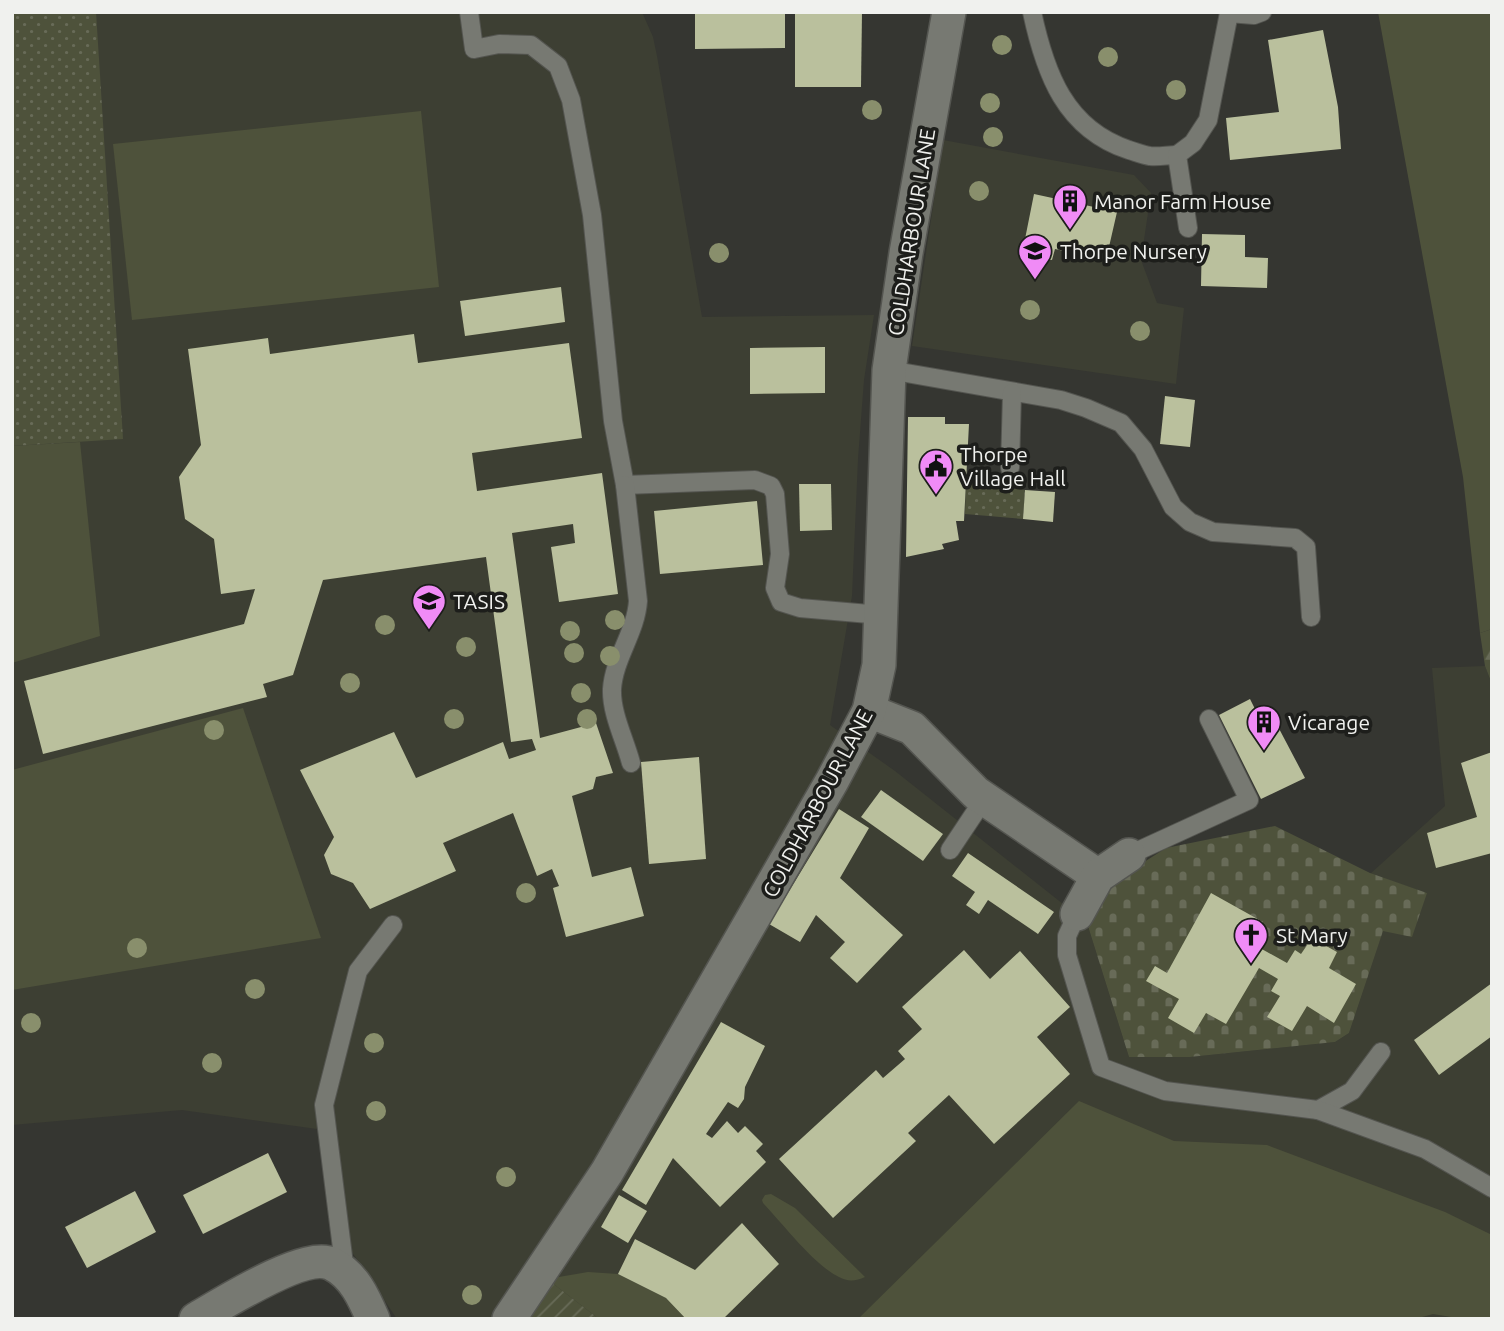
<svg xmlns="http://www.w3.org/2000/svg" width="1504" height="1331" viewBox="0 0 1504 1331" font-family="Ubuntu,sans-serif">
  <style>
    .built { fill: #3d3f33 }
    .grass { fill: #4e523b }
    .forest { fill: url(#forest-firs) }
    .cemetery { fill: url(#cemetery-stones) }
    .park { fill: url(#park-dots) }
    .garden { fill: url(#garden-furrows) }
    .building { fill: #bac09d }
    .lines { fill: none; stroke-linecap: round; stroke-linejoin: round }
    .service-casing { stroke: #545550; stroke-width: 20 }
    .minor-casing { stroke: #545550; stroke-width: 36 }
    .service { stroke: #777972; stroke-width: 18 }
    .minor { stroke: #777972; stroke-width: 33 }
    .tree { fill: #898f6c }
    .labels { text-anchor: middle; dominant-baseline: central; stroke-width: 7; stroke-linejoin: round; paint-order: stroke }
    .poi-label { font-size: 21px; fill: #f0f1ee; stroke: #1d1e1b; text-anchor: start }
    .street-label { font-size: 21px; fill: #f0f1ee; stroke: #1d1e1b }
  </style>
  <defs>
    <pattern id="forest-firs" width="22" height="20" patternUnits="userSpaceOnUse" patternTransform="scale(1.75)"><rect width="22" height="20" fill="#4e523b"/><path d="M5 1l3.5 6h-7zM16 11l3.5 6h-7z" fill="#686b58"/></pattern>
    <pattern id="cemetery-stones" width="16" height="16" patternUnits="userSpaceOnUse" patternTransform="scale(1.75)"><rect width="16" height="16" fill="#4e523b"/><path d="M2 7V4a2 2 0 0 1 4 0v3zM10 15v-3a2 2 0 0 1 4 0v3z" fill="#686b58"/></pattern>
    <pattern id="park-dots" width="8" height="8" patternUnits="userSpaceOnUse" patternTransform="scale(1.75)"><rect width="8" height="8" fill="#4e523b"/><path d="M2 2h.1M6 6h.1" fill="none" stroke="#686b58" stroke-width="1.8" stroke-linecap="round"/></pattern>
    <pattern id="garden-furrows" width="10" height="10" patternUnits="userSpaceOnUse" patternTransform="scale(1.75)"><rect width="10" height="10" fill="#4e523b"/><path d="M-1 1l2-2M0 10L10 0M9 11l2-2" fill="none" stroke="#686b58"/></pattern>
  </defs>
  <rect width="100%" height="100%" fill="#353631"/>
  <g class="built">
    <polygon points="12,12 642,12 653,37 657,56 702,317 874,315 864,380 858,459 852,596 830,725 895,771 1087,923 1129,1057 1190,1057 1335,1042 1349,1033 1383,930 1427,893 1370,874 1445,806 1432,668 1485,666 1492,684 1492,1319 397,1319 335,1227 317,1129 182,1110 12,1125"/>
    <polygon points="943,140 1134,175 1151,193 1141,260 1157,303 1184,308 1176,384 912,346"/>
  </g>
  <g class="grass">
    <polygon points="1378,12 1492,12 1492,629 1480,633 1463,477"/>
    <polygon points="421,111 439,287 132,320 113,144"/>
    <polygon points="80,442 100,636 12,663 12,446"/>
    <polygon points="243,708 321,938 12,990 12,770"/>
    <polygon points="1079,1101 1174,1141 1267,1145 1445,1212 1492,1235 1492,1319 1463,1319 1433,1314 1415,1319 858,1319"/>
    <path d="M771,1194L795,1208L865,1277C856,1281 848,1282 839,1277C814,1265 783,1224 763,1203L762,1200L765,1195Z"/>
    <polygon points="588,1272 618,1274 666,1298 686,1319 599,1319 547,1279"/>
  </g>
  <polygon class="forest" points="1492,629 1492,684 1485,666 1480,633"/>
  <polygon class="cemetery" points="1275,826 1370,873 1427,893 1412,937 1383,931 1349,1033 1335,1042 1190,1057 1129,1057 1087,923 1116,880 1166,848"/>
  <g class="park">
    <polygon points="12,12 96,12 123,439 12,446"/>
    <polygon points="966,477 999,478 1004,481 1006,488 1025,490 1023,519 965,514"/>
  </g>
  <polygon class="garden" points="547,1279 599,1319 503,1319"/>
  <g class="building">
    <polygon points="695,12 785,12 785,48 695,49"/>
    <polygon points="795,12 862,12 861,87 795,87"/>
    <polygon points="1323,30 1338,107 1341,149 1230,160 1226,118 1279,112 1268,40"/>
    <polygon points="1034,194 1117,212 1106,260 1055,249 1052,260 1022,254"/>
    <polygon points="1202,234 1245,235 1245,257 1268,258 1267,288 1201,286"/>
    <polygon points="561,287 565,322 465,336 460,301"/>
    <polygon points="414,334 418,363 569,343 582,438 472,453 477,491 602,473 618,594 559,602 551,547 575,543 573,524 512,533 540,738 596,723 613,773 596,777 593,789 572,796 592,877 631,867 644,916 566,937 553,888 559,886 552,869 537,876 513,813 443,843 456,871 370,909 353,883 331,874 324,855 334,837 300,770 394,732 416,778 503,742 509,759 536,750 532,739 511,742 486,557 323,580 293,675 263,684 267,697 43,754 24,681 244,624 255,589 221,594 214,539 185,519 179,477 201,445 188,349 268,338 270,354"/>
    <polygon points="825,347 825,393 750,394 750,348"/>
    <polygon points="1165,396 1195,400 1190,447 1160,444"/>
    <polygon points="908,417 945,417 945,424 969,424 964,521 956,521 959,540 942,544 944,549 906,557"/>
    <polygon points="799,484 831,484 832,530 800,531"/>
    <polygon points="1025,490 1055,492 1053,522 1023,519"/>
    <polygon points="757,501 763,565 660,574 654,511"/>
    <polygon points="1250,699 1264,727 1275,721 1305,778 1261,799 1219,715"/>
    <polygon points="1492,752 1492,853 1436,868 1427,833 1477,817 1461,763"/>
    <polygon points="699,757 706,859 649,864 641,762"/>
    <polygon points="881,790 943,834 923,861 861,817"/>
    <polygon points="839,809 869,828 840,878 903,935 857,983 830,958 845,942 816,915 800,942 769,924"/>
    <polygon points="968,853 1054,912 1038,934 988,900 979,914 966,905 975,892 952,876"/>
    <polygon points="1211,893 1263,922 1251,943 1287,963 1295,950 1301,954 1312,938 1337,952 1329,968 1356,984 1334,1023 1307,1006 1292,1031 1267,1017 1280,996 1271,991 1278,979 1259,968 1226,1024 1206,1013 1194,1033 1168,1018 1179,999 1146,981 1155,966 1167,973"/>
    <polygon points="964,950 990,979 1020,951 1070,1007 1037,1037 1070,1074 994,1144 949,1095 908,1133 916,1141 833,1218 779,1159 876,1070 883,1078 905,1059 898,1051 922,1029 902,1007"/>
    <polygon points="1492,983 1492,1036 1439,1075 1414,1040"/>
    <polygon points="721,1022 765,1046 745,1087 744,1099 738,1108 728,1102 706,1134 712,1138 727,1121 738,1133 745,1126 763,1144 756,1151 766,1162 720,1207 673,1158 646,1205 622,1190"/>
    <polygon points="268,1153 287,1192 203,1234 183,1195"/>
    <polygon points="135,1191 156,1232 87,1268 65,1227"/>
    <polygon points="619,1195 647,1211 628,1243 601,1227"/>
    <polygon points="742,1223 779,1264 723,1319 686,1319 666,1298 618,1274 635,1239 695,1270"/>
  </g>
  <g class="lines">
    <g class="service-casing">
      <g id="service">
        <polyline points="469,12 474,49 499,44 531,45 558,66 571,100 592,215 613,421 625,485 755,480 771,486 775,494 780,554 775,588 781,602 800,608 881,615"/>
        <path d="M1032,12C1045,73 1065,129 1129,150C1136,152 1143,155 1150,156C1159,157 1168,155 1177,155"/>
        <polyline points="1188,228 1177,155 1193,143 1208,120 1229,13 1254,15 1262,12"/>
        <polyline points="889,370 1061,400 1086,408 1121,423 1143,449 1173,507 1190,522 1213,532 1295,538 1306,547 1311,617"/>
        <polyline points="1010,468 1012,393"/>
        <path d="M625,485L638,601C636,632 614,658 612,689C611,713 625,740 631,763"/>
        <polyline points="950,850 984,799"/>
        <polyline points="1129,855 1249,800 1209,719"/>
        <polyline points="1077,914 1067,936 1067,955 1101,1067 1165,1091 1318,1110 1352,1091 1381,1052"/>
        <polyline points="1318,1110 1425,1149 1492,1188"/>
        <polyline points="345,1272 324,1105 358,971 393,925"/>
      </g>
    </g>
    <g class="minor-casing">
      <g id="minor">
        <polyline points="869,711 912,728 976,793 1098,876"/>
        <polyline points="1077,914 1098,876 1129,855"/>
        <path d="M196,1319C222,1304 305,1251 332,1264C354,1275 364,1298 373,1319"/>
        <polyline points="509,1319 607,1172 832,781 869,711 879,665 889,370 906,253 949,12"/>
      </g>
    </g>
    <use href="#service" class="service"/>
    <use href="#minor" class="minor"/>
  </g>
  <g class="tree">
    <circle cx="1002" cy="45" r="10"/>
    <circle cx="1108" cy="57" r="10"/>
    <circle cx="1176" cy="90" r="10"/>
    <circle cx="990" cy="103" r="10"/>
    <circle cx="872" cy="110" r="10"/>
    <circle cx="993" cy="137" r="10"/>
    <circle cx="979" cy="191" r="10"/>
    <circle cx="719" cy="253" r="10"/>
    <circle cx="1030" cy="310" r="10"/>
    <circle cx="1140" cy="331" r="10"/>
    <circle cx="615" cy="620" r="10"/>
    <circle cx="385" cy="625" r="10"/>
    <circle cx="570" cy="631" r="10"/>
    <circle cx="466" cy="647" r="10"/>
    <circle cx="574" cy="653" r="10"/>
    <circle cx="610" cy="656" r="10"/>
    <circle cx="350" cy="683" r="10"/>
    <circle cx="581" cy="693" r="10"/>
    <circle cx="454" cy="719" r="10"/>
    <circle cx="587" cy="719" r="10"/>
    <circle cx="214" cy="730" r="10"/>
    <circle cx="526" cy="893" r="10"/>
    <circle cx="137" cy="948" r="10"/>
    <circle cx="255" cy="989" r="10"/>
    <circle cx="31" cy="1023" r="10"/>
    <circle cx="374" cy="1043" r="10"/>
    <circle cx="212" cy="1063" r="10"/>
    <circle cx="376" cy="1111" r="10"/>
    <circle cx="506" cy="1177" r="10"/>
    <circle cx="472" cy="1295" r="10"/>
  </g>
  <defs>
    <g id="building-pin" transform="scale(1.75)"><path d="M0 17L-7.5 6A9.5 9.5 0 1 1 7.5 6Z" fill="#f08bf6" stroke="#1d1e1b"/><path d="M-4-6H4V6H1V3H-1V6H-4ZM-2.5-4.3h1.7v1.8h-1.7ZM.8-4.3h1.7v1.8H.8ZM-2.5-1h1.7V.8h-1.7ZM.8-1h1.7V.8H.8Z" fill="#111"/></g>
    <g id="school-pin" transform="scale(1.75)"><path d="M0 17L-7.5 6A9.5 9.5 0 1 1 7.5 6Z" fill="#f08bf6" stroke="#1d1e1b"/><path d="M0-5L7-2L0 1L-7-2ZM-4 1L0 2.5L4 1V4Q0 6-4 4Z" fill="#111"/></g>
    <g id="civic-pin" transform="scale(1.75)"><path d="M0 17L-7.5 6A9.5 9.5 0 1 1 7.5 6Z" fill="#f08bf6" stroke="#1d1e1b"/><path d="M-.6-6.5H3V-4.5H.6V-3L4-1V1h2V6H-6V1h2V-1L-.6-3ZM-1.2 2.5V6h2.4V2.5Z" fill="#111"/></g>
    <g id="church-pin" transform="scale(1.75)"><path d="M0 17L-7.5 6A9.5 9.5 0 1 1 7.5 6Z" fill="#f08bf6" stroke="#1d1e1b"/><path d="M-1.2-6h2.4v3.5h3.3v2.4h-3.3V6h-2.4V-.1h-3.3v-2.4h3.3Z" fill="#111"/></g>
  </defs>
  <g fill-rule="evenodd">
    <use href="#building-pin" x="1070" y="201"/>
    <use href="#school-pin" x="1035" y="251"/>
    <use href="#civic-pin" x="936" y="466"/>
    <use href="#school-pin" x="429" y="601"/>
    <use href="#building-pin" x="1264" y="722"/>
    <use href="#church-pin" x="1251" y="935"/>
  </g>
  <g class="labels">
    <g class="poi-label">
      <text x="1094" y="201">Manor Farm House</text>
      <text x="1060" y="251">Thorpe Nursery</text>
      <text x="960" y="454">Thorpe<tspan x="960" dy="24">Village Hall</tspan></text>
      <text x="453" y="601">TASIS</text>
      <text x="1288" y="722">Vicarage</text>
      <text x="1276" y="935">St Mary</text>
    </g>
    <g class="street-label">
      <text transform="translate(911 232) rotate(-81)">COLDHARBOUR LANE</text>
      <text transform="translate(817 803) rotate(-62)">COLDHARBOUR LANE</text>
    </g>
  </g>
  <rect width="1504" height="1331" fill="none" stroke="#f0f1ee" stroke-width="28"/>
</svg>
